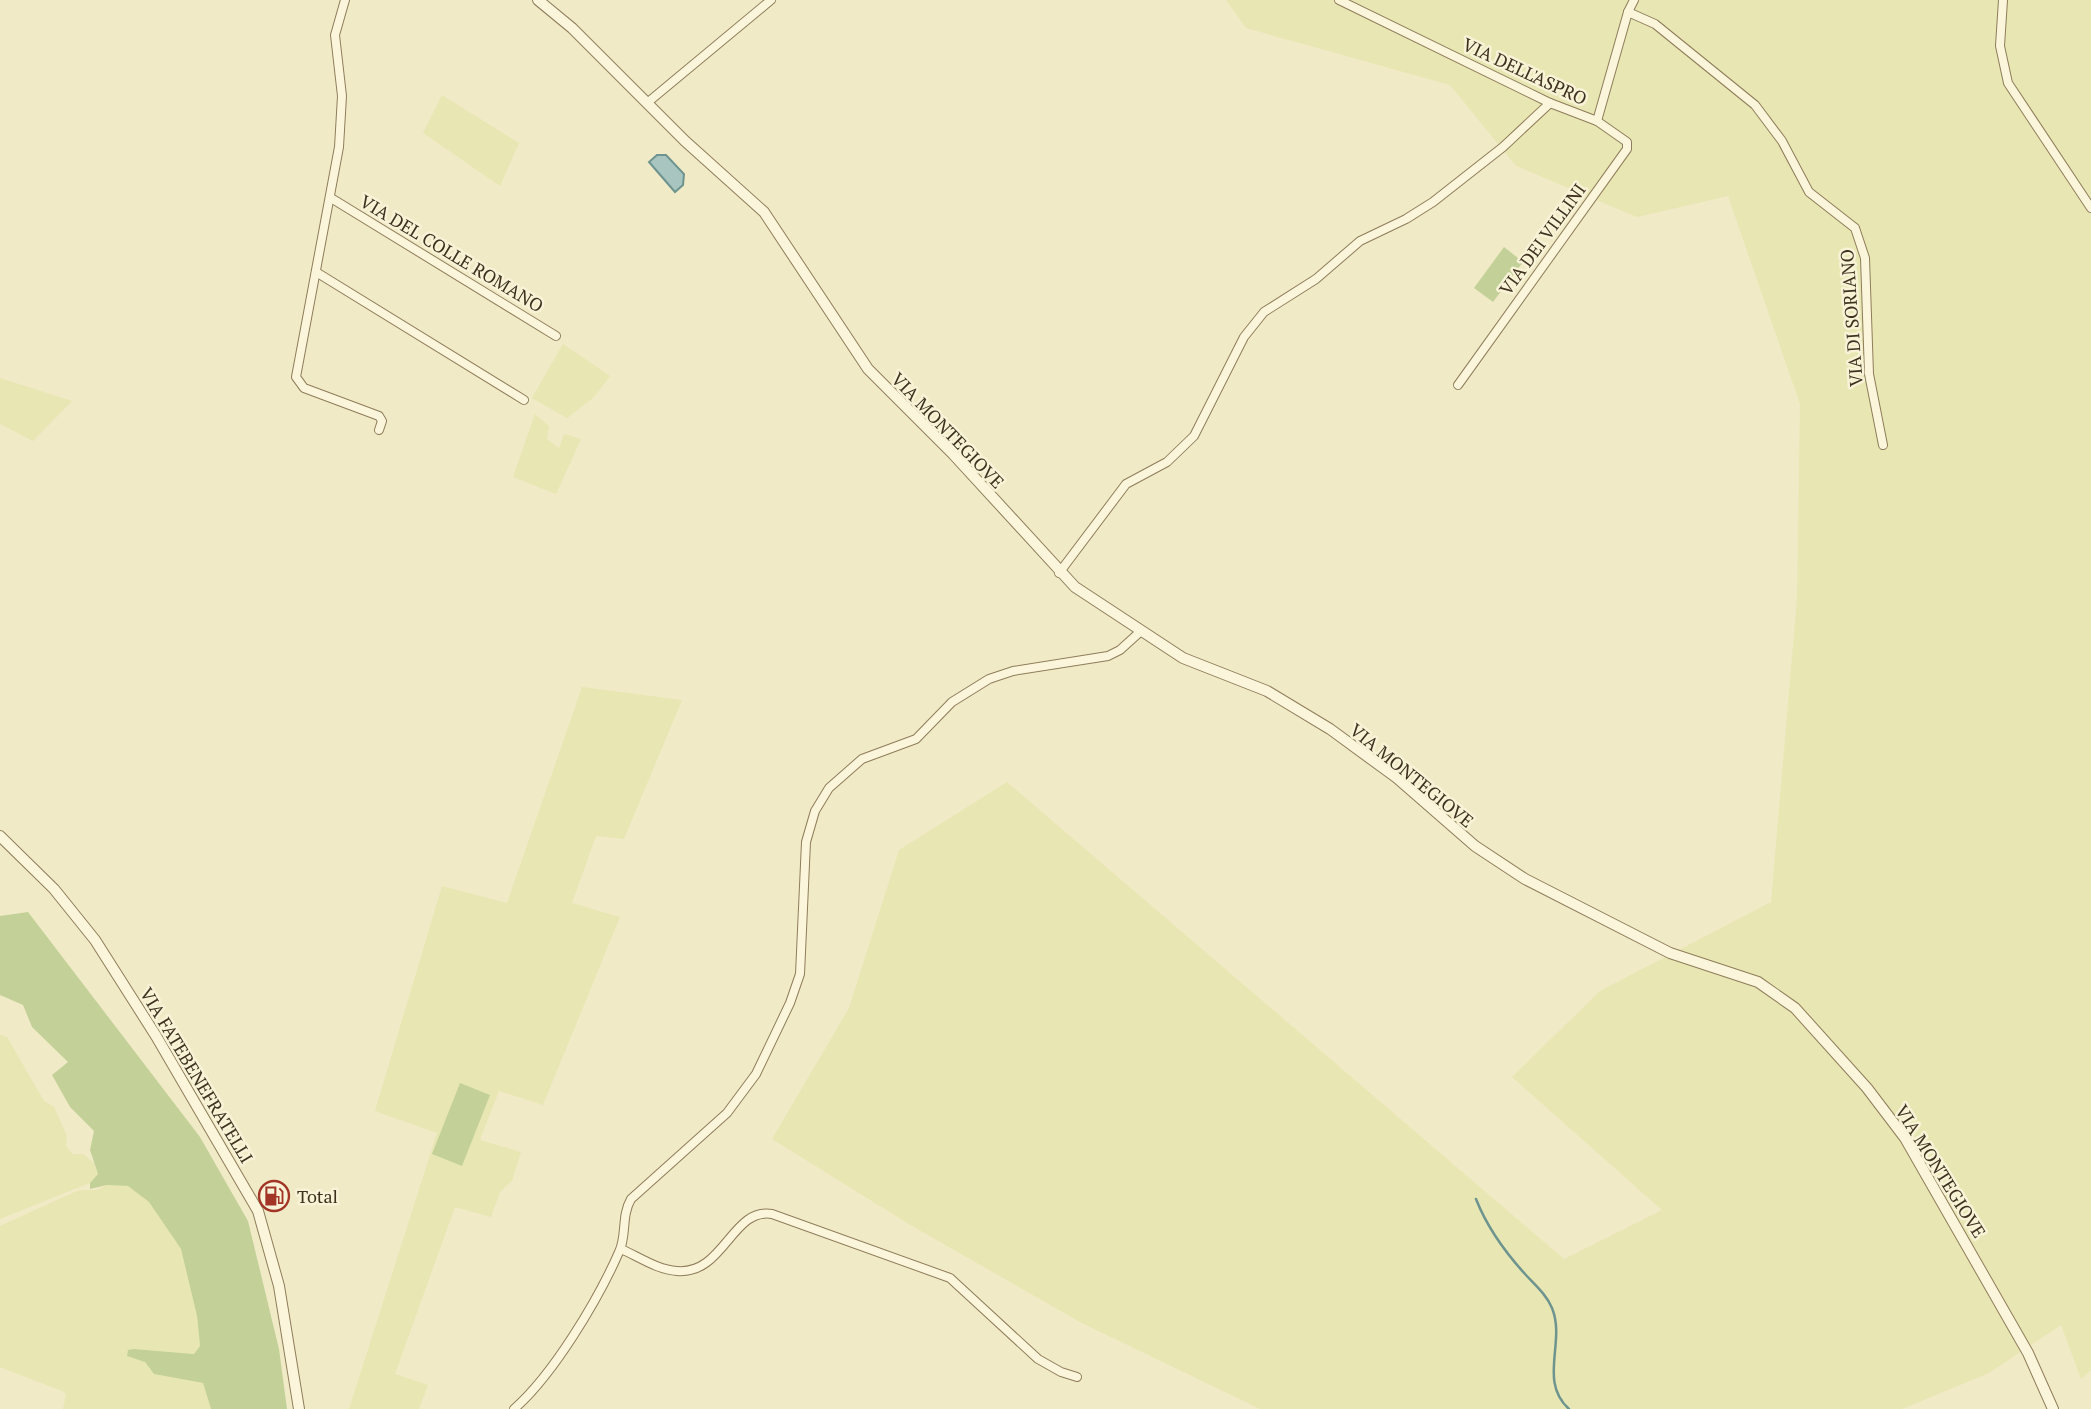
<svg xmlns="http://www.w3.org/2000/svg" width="2091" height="1409" viewBox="0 0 2091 1409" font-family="'PT Serif',serif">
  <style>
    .farmland { fill: #e8e6b3 }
    .green { fill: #c3d199 }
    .water { fill: #a8c5c0; stroke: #6e948f; stroke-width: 2 }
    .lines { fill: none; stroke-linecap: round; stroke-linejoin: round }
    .stream { stroke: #6e948f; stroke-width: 2.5 }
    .minor-casing { stroke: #8e7d5a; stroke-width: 10 }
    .tertiary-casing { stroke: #8e7d5a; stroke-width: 12 }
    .minor { stroke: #fbf5db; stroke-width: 8 }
    .tertiary { stroke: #fbf5db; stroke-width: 10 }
    .labels { text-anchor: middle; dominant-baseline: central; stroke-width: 5; stroke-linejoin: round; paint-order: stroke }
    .street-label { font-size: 18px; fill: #3e321f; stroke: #f8f3d7 }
    .poi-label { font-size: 18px; fill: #3e321f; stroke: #f8f3d7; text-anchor: start }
  </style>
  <rect width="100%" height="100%" fill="#f1eac6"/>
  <g class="farmland">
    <polygon points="1226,0 2091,0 2091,1370 2081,1379 2061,1325 1989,1373 1902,1409 1260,1409 1080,1322 912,1226 772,1139 849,1008 899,850 1007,782 1564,1259 1662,1210 1512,1077 1600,991 1771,902 1797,598 1800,404 1728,196 1637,217 1516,166 1450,85 1246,28"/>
    <polygon points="442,95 519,143 500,186 423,133"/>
    <polygon points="563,344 610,376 594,397 567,418 532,398"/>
    <polygon points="0,378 72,401 33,441 0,424"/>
    <polygon points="535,414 549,426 547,439 559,448 564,434 581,439 556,494 513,477"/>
    <polygon points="582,687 682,700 624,839 596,836 572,903 620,917 543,1105 499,1091 480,1140 521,1152 512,1181 500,1192 491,1217 455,1207 395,1374 428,1385 419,1409 349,1409 437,1133 375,1111 442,886 507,903"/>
    <polygon points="0,1035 7,1037 44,1101 54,1107 67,1136 66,1146 72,1154 83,1154 94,1163 98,1174 90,1183 0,1219"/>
    <polygon points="107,1185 128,1186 149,1202 181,1249 197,1316 200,1346 194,1354 134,1349 154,1374 203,1383 211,1409 63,1409 66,1394 62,1391 0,1367 0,1226 79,1190 97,1190"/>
  </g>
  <g class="green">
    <polygon points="1504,247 1523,262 1493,302 1474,288"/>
    <polygon points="28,912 200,1137 248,1221 279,1349 287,1409 211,1409 203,1383 154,1374 145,1362 127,1356 128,1350 134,1349 194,1354 200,1346 197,1316 181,1249 149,1202 128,1186 107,1185 90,1189 90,1183 98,1174 90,1150 94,1131 70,1107 52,1075 68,1062 32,1027 23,1005 0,995 0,916"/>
    <polygon points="460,1083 490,1095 462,1166 432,1154"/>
  </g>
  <polygon class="water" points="657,155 666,155 684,174 683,185 675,192 649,162"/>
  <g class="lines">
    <path class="stream" d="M1476,1199C1487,1227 1505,1252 1525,1274C1535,1285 1546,1294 1552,1308C1566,1342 1538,1381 1569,1409"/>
    <g class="minor-casing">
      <g id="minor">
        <polyline points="345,0 335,35 342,96 339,147 296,377 304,388 379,416 382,421 379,430"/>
        <polyline points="1339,0 1550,103 1597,121 1628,12"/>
        <polyline points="1634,0 1628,12 1655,24 1755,105 1782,141 1809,192 1855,228 1865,258 1869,374 1883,445"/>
        <polyline points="2003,0 2000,46 2008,83 2091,208"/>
        <polyline points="647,103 771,0"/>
        <polyline points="331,198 556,336"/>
        <polyline points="316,272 524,400"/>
        <polyline points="1458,385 1627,149 1627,142 1597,121"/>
        <polyline points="1059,573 1126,484 1167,462 1194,436 1244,337 1264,312 1316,279 1360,241 1406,219 1433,202 1503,147 1550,103"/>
        <path d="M621,1249C639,1257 658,1270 677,1271C724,1275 732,1207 772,1214L950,1278L1038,1359L1061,1372L1077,1377"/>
        <path d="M514,1409C553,1375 598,1300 619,1252C627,1236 621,1216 631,1199L727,1113L756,1074L790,1003L800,974L806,842L815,811L829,788L862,759L916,739L952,702L989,679L1013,671L1108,656L1120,650L1141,631"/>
      </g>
    </g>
    <g class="tertiary-casing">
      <g id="tertiary">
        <polyline points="538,0 572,28 685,141 764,212 868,369 953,454 1075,587 1183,658 1267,691 1330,729 1397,778 1475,846 1525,879 1670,953 1758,982 1795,1008 1867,1088 1905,1138 2028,1353 2053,1409"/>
        <polyline points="0,836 54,889 95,940 156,1036 258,1211 279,1286 299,1409"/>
      </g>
    </g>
    <use href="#minor" class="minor"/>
    <use href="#tertiary" class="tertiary"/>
  </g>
  <defs>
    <g id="fuel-ring" transform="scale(1.575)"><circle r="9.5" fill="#f8f3d7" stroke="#a23526" stroke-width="1.5"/><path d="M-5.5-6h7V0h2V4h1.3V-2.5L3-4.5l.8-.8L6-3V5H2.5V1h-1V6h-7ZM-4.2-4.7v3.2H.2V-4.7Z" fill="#a23526"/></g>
  </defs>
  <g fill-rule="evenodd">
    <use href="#fuel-ring" x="274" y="1196"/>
  </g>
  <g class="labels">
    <g class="street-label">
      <text transform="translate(1525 71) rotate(25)">VIA DELL'ASPRO</text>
      <text transform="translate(1542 239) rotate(-54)">VIA DEI VILLINI</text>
      <text transform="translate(452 253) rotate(31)">VIA DEL COLLE ROMANO</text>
      <text transform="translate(1851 318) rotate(-94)">VIA DI SORIANO</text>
      <text transform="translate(948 430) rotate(46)">VIA MONTEGIOVE</text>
      <text transform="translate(1412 775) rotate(39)">VIA MONTEGIOVE</text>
      <text transform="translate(197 1075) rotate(59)">VIA FATEBENEFRATELLI</text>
      <text transform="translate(1941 1171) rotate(58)">VIA MONTEGIOVE</text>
    </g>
    <g class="poi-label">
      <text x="297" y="1196">Total</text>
    </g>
  </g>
</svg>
